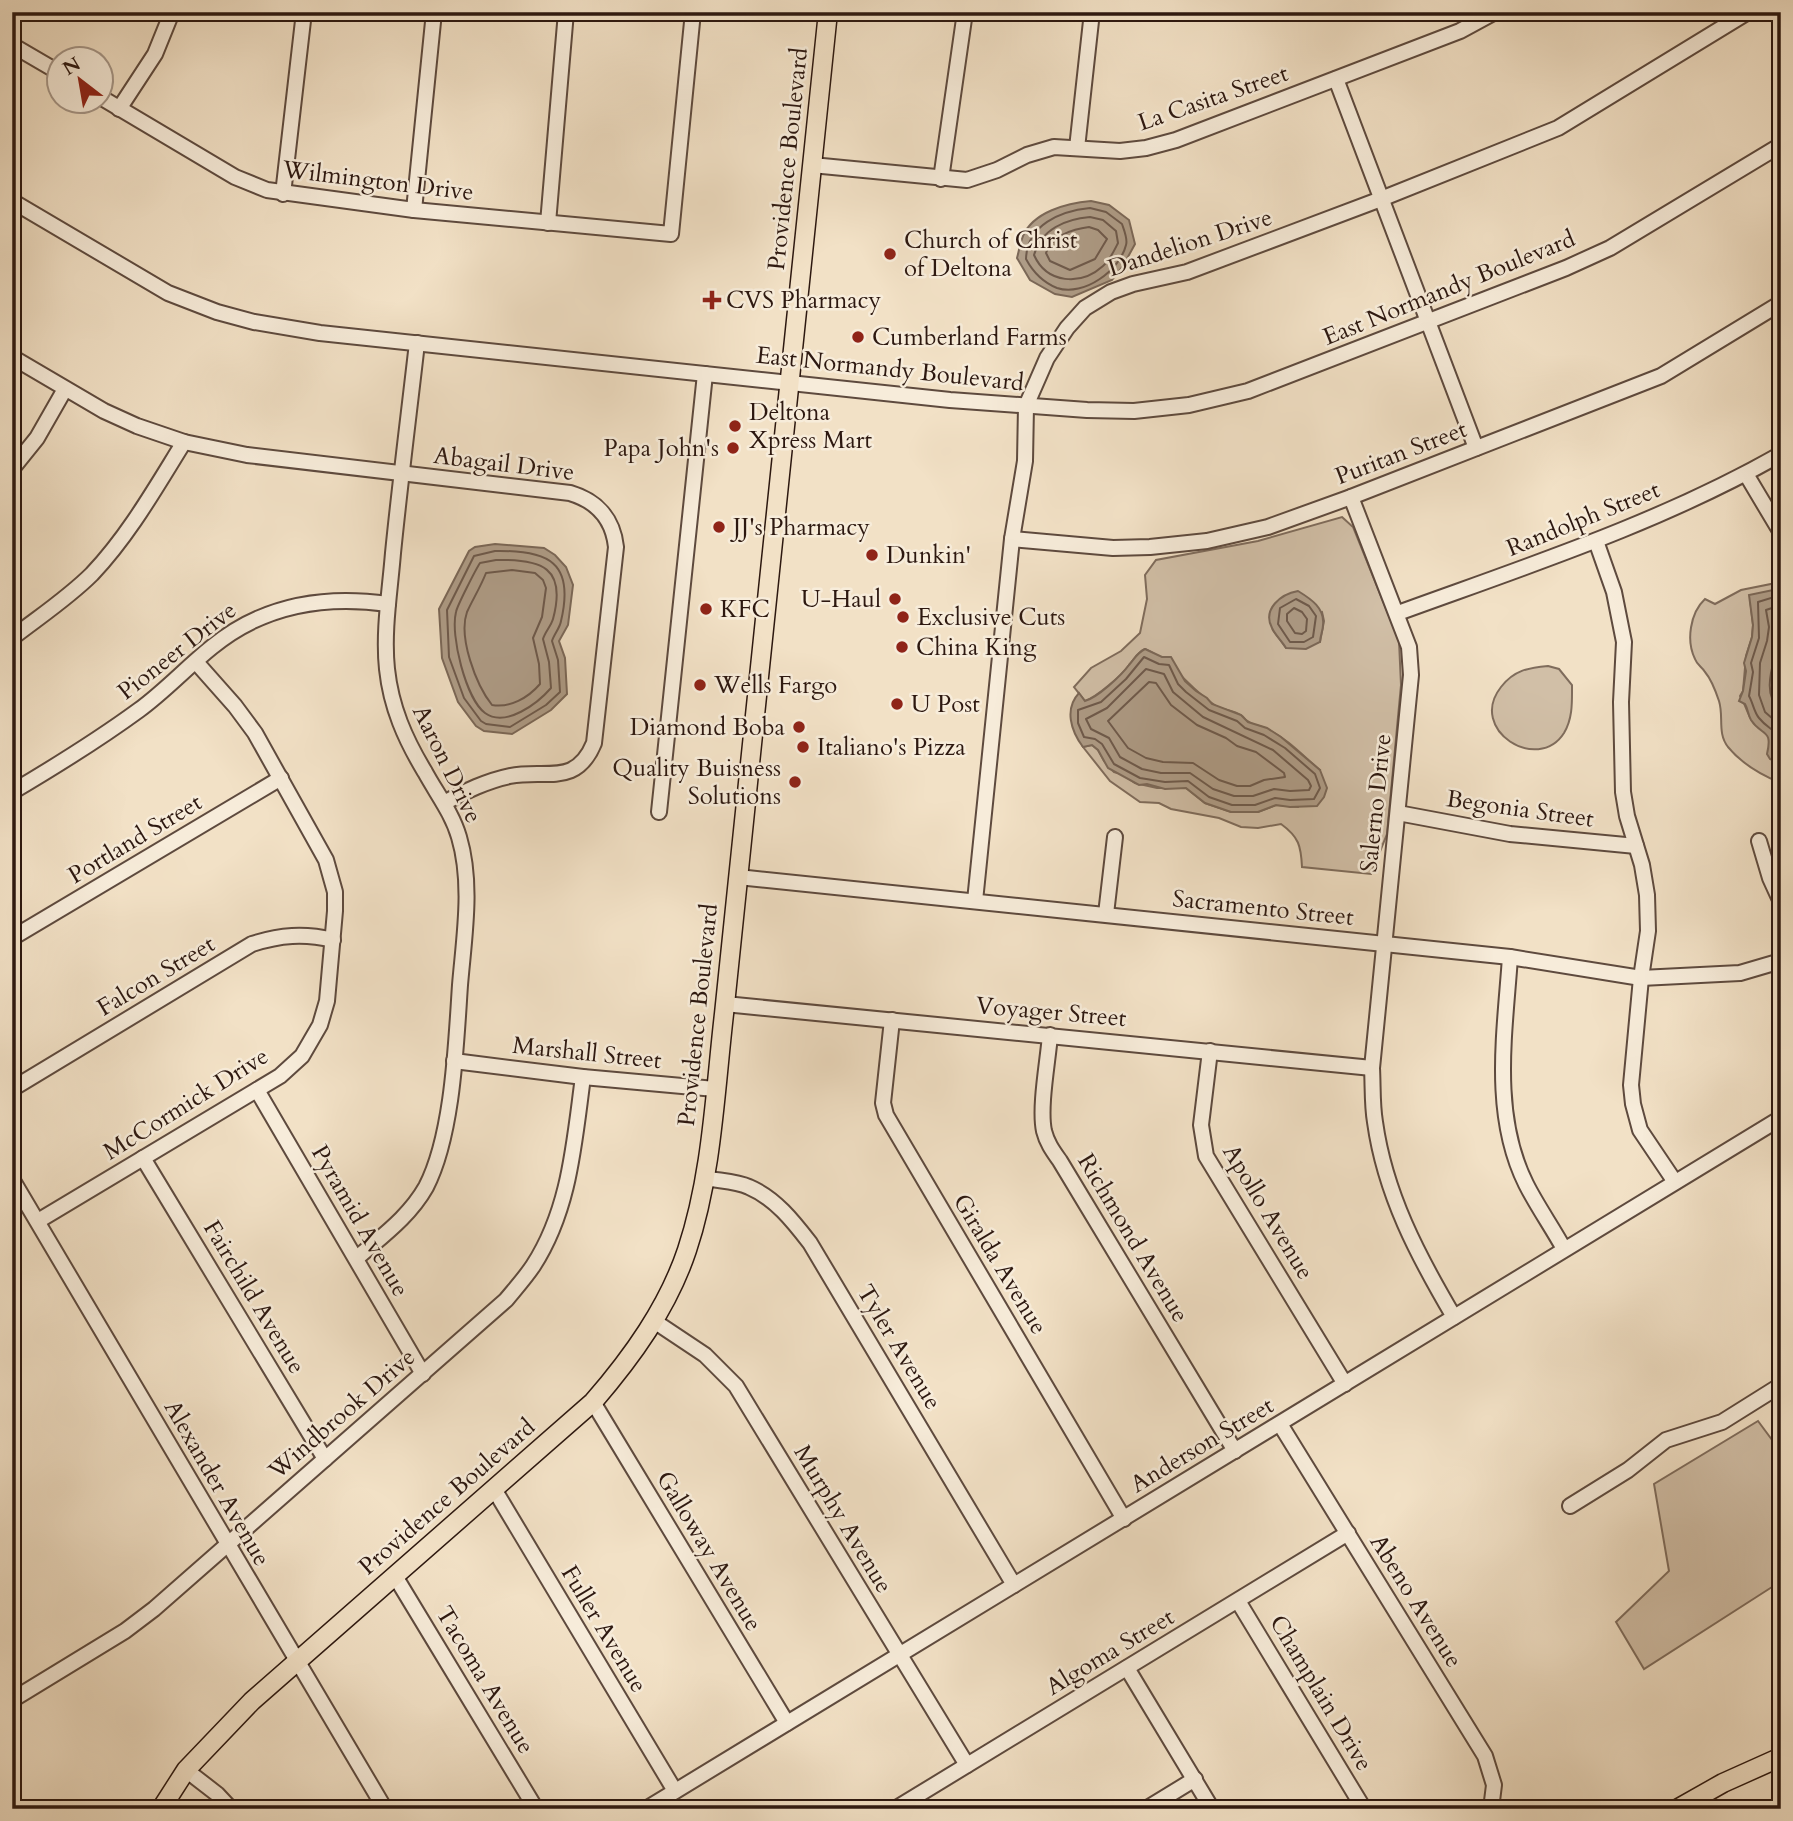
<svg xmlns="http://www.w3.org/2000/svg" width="1793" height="1821" viewBox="0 0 1793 1821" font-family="Cardo,serif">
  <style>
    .green { fill: #d1bfa7; stroke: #7f6c5c; stroke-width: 2; fill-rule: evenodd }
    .water { fill: #af9d88; stroke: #7b6858; stroke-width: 2 }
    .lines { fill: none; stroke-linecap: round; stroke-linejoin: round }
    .shore { stroke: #6e5a4c; stroke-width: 2 }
    .minor-casing { stroke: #5e4a3e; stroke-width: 18 }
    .major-casing { stroke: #2d1810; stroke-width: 21 }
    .minor { stroke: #f7ecda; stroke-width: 14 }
    .major { stroke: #f2e1c6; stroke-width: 18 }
    .poi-dot { fill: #8f2418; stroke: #f7ecda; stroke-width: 2.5 }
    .labels { text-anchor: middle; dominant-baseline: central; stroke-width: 5; stroke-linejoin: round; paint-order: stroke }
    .street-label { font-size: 24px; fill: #2d1810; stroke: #f7ecda }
    .poi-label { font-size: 24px; fill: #2d1810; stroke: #f7ecda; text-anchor: start }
  </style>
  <rect width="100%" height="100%" fill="#f2e1c6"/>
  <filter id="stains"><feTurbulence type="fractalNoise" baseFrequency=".00286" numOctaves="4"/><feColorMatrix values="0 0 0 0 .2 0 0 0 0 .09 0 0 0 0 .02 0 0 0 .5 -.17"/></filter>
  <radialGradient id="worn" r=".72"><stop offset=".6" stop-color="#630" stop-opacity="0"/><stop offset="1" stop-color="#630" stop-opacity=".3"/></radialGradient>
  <g class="green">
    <path d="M1342,517L1353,527L1399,641L1401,685L1387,834L1371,874L1302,867C1301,846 1299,837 1281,824L1258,828L1241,827L1219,818L1171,809L1159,803L1140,802L1110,781L1083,747L1092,745L1098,750L1104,761L1114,772L1122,774L1135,783L1157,788H1186L1205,803L1231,812H1258L1276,805L1298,807L1320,770C1303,756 1289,740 1269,730C1263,726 1255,726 1249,722C1242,719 1247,719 1241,715C1233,710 1223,710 1216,706C1189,689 1174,662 1145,649C1137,653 1135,658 1129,665C1121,676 1097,697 1085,701L1074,687L1091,668L1121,651L1140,633L1147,599L1145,575L1156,560L1258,541ZM1322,612L1324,621L1320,642L1286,648L1273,630Z"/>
    <path d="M1776,583L1778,589L1750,599L1753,625L1752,637L1746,656L1743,691L1740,696C1746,705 1747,714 1753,722C1758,729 1756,724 1762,729C1772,737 1773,751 1775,762L1781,764V783C1761,775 1742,764 1728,747C1717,733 1724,717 1719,701C1716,692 1711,679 1705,672C1702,667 1697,665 1695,659C1686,641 1690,613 1705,599L1715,604L1741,590Z"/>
    <path d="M1548,666L1559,669L1572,685C1572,701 1573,718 1564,733C1538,774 1467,730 1501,687C1514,670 1528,668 1548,666Z"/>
    <polygon points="1758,1421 1781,1452 1781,1600 1772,1587 1644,1669 1616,1622 1669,1571 1654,1484"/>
  </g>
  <g class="water">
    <path d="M1091,201L1109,205L1129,220L1135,244L1123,266L1112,280L1072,297L1055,294L1030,280L1017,258C1019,251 1020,243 1023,236C1033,212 1067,203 1091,201Z"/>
    <polygon points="495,544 544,548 555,555 566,567 573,585 568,625 559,641 565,658 567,694 551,710 512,734 484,731 476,726 458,702 442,658 439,609 469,551 475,547"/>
    <path d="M1781,582V764L1770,759L1767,754C1773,728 1762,737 1751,720C1748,715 1748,709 1745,704L1739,701L1743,691L1746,671L1744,663L1752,637L1753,625L1749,595L1778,589L1776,583Z"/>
    <path d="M1298,591C1311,599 1325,608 1323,625C1323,631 1320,636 1320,642L1306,649L1286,648C1282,641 1275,635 1272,628C1262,609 1281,594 1298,591Z"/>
    <path d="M1145,649L1162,657H1171L1185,681L1196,691L1207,698L1212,704L1241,715L1248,722L1267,728L1281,737L1320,770L1327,788L1324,797L1317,806L1290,807L1276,805L1258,812H1231L1205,803L1186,788L1165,789L1147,784L1139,785L1108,768L1098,750L1092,745L1083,747C1071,731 1064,709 1079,693L1085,701C1097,698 1121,676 1129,665C1135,658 1137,653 1145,649Z"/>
  </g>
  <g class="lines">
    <g class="shore">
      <path d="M1090,208L1106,212L1122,224C1124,230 1128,239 1126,245C1120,270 1084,297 1057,288C1042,282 1033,272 1026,259C1027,225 1060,211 1090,208Z"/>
      <path d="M1090,217L1103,220L1116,231L1118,243C1114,251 1110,260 1103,266C1081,286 1047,284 1034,255C1041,229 1066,219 1090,217Z"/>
      <path d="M1089,227L1098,230L1107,239L1095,259L1070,270L1050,261L1046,253C1051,236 1073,229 1089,227Z"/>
      <path d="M495,551C548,550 575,562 561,621C560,628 554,634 552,641L558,660L560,692L546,705L510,727L486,724L481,721L464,698L449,657L447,610L474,556Z"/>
      <path d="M496,560C541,559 567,567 553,619C551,626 545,632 543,639L549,662L551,688C538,703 506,728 485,713C466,699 450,635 456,612C457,606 476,569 480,563Z"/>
      <path d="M512,570L535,573L543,580L546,588L542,617L533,638L539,664L540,684C528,698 510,708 492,705C476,685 458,637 467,612C473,599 481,586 486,573Z"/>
      <path d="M1781,595L1758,602L1759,638L1751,663L1753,672L1749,696C1753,703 1754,712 1759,718C1772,734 1780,726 1775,753L1781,757"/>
      <polygon points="1296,599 1309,606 1316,616 1313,637 1304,642 1290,642 1278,624 1280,608"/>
      <polyline points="1781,605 1766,610 1769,627 1767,641 1760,663 1759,695 1765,712 1781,726"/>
      <polygon points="1294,608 1302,612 1307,619 1306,631 1302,634 1295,633 1287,621 1287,614"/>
      <path d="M1781,616C1778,623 1779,634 1778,643C1774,663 1760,695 1781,710"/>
      <polygon points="1144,657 1159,664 1169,665 1178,684 1186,692 1209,710 1237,721 1245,728 1264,735 1285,748 1315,774 1320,788 1314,799 1290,800 1275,798 1255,805 1232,805 1209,797 1188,781 1165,782 1140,778 1114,764 1102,744 1095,739 1084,737 1078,723 1078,710 1101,702 1126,679"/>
      <polygon points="1146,669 1164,674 1173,692 1203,717 1273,750 1308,780 1311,786 1309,790 1290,791 1274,789 1253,796 1234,796 1213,789 1190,773 1161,773 1142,769 1120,757 1109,738 1091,729 1086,719 1107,708"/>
      <polygon points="1149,682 1156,683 1171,705 1197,725 1226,738 1237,746 1256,752 1284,773 1285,777 1264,780 1250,786 1237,786 1219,780 1193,763 1163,762 1146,758 1128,748 1108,721"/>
    </g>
    <g class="minor-casing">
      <g id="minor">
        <polyline points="12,45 60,73"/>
        <polyline points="1336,79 1476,448"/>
        <polyline points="102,98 235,177 267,190 414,210 671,234 693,12"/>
        <polyline points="119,109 155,54 172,12"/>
        <polyline points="1077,148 1092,12"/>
        <polyline points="812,165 967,180 997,170 1027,155 1054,147 1120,151 1146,148 1176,140 1460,31 1495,12"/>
        <polyline points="941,179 965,12"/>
        <polyline points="283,194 304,12"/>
        <polyline points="12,201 168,293 217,312 254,322 320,333 950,400 1087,410 1134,411 1189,405 1248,391 1566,268 1610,248 1781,145"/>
        <polyline points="414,210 434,12"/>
        <polyline points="548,223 566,12"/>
        <path d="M12,357L104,411L137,426L184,442L247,455L570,493C597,501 613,519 616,547L594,743C576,787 546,769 510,776C486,781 466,791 444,803"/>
        <polyline points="12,469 37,438 65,389"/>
        <polyline points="1746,474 1780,531"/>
        <path d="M1351,497L1409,647L1411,675L1372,1068C1373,1086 1372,1105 1375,1122C1385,1194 1418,1256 1454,1317"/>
        <polyline points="1012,539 1113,548 1150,547 1207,541 1268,527 1351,497 1661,376 1781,303"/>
        <polyline points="1596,541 1614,592 1624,642 1621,702 1623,792 1627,816 1642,865 1647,895 1648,931 1641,978 1631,1085 1633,1104 1640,1130 1675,1182"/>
        <path d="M1398,613C1527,566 1660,523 1781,454"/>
        <path d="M12,638C39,617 68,598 92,574C129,535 156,487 184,442"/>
        <path d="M12,792C56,766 98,740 139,710C165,691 187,667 212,647C263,605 325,595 388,604"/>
        <polyline points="659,812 705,374"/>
        <polyline points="1398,813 1510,834 1636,846"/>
        <polyline points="1759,841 1770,878 1781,902"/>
        <polyline points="738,877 1510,957 1641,978 1740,973 1781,961"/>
        <polyline points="975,901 1012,539 1025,461 1026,406 1047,358 1067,328 1085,308 1111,292 1133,284 1187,272 1381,199 1558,128 1748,12"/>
        <polyline points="1106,914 1115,837"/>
        <polyline points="12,938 281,778"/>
        <path d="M1510,957C1505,1032 1491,1114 1526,1184C1537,1206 1552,1227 1564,1249"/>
        <polyline points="725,1004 1372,1068"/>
        <polyline points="892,1020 883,1103 886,1115 1124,1519"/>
        <path d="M1050,1035C1048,1061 1039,1107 1044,1131C1047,1143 1053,1151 1060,1161L1235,1451"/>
        <polyline points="1210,1051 1201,1125 1206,1156 1345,1384"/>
        <polyline points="454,1061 583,1077 715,1089"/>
        <path d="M12,1089L252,944C280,935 304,933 333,940"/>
        <polyline points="257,1090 423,1374"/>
        <polyline points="143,1158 325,1459"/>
        <path d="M705,1178C719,1181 736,1181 749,1187C775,1198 793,1221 810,1243L1014,1585"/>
        <polyline points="12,1179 385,1809"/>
        <polyline points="38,1221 280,1076 302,1056 320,1025 327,1001 335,911 335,892 326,860 255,733 235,706 196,662"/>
        <path d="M357,1258C382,1236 409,1217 426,1187C453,1135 456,1044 460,985C464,937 473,884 459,837C452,813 437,794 425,772C405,739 391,707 387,669C383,631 390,591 393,553C400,483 409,413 417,343"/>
        <polyline points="654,1321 705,1355 736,1386 967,1765"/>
        <polyline points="593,1402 787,1723"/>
        <polyline points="1280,1424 1485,1756 1494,1785 1491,1809"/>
        <polyline points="494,1489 675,1791"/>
        <polyline points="1570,1506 1628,1470 1666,1440 1722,1422 1781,1385"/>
        <polyline points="395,1576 536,1809"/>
        <polyline points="1238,1601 1364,1809"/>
        <polyline points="1127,1668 1212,1809"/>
        <path d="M12,1700L125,1631L154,1609L506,1300C515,1289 525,1278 533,1266C570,1209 574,1143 583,1077"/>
        <polyline points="186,1770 217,1794 231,1809"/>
        <polyline points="646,1809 1781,1118"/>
        <polyline points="895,1809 1348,1533"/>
        <polyline points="1146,1809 1195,1779"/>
      </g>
    </g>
    <g class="major-casing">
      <g id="major">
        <path d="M161,1809L186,1770L252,1701L593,1402C632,1357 668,1307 687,1250C712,1175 715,1092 724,1014L828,12"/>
        <polyline points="1677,1809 1723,1783 1781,1757"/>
      </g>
    </g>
    <use href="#minor" class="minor"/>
    <use href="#major" class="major"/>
  </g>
  <g class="poi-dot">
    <circle cx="890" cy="254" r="7"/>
    <path d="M708.5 289.5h7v7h7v7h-7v7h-7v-7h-7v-7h7z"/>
    <circle cx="858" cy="337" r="7"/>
    <circle cx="735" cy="426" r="7"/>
    <circle cx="733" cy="448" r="7"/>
    <circle cx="719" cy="527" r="7"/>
    <circle cx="872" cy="555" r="7"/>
    <circle cx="895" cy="599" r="7"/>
    <circle cx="706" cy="609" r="7"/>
    <circle cx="903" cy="617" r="7"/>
    <circle cx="902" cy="647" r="7"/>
    <circle cx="700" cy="685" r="7"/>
    <circle cx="897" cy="704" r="7"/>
    <circle cx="799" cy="727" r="7"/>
    <circle cx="803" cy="747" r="7"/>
    <circle cx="795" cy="782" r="7"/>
  </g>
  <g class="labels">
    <g class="street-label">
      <text transform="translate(1213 98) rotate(-19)">La Casita Street</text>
      <text transform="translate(788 159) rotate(-84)">Providence Boulevard</text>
      <text transform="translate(378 181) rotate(7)">Wilmington Drive</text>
      <text transform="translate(1190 243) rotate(-18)">Dandelion Drive</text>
      <text transform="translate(1449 288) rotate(-22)">East Normandy Boulevard</text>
      <text transform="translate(890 369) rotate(6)">East Normandy Boulevard</text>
      <text transform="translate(1401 453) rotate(-21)">Puritan Street</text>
      <text transform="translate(504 464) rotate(7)">Abagail Drive</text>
      <text transform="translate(1583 519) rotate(-22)">Randolph Street</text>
      <text transform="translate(177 651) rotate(-38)">Pioneer Drive</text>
      <text transform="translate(447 764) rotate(64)">Aaron Drive</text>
      <text transform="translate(1376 803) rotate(-84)">Salerno Drive</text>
      <text transform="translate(1520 809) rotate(8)">Begonia Street</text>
      <text transform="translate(135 839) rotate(-31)">Portland Street</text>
      <text transform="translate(1263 908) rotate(6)">Sacramento Street</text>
      <text transform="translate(156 976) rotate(-31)">Falcon Street</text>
      <text transform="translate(1051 1012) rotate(5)">Voyager Street</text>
      <text transform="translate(698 1015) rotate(-84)">Providence Boulevard</text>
      <text transform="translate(587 1053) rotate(6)">Marshall Street</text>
      <text transform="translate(186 1104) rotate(-32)">McCormick Drive</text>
      <text transform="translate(1268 1212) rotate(59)">Apollo Avenue</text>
      <text transform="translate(360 1221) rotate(60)">Pyramid Avenue</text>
      <text transform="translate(1133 1238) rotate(59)">Richmond Avenue</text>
      <text transform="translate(1000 1264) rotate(59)">Giralda Avenue</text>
      <text transform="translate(254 1297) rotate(59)">Fairchild Avenue</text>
      <text transform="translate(899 1347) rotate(59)">Tyler Avenue</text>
      <text transform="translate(342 1414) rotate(-41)">Windbrook Drive</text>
      <text transform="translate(1202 1445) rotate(-31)">Anderson Street</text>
      <text transform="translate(217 1483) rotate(60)">Alexander Avenue</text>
      <text transform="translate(447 1497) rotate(-41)">Providence Boulevard</text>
      <text transform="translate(843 1519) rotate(59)">Murphy Avenue</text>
      <text transform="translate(709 1551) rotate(59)">Galloway Avenue</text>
      <text transform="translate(1416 1601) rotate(58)">Abeno Avenue</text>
      <text transform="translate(604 1629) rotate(59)">Fuller Avenue</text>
      <text transform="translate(1110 1652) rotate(-31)">Algoma Street</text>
      <text transform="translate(485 1680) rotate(59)">Tacoma Avenue</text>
      <text transform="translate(1321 1693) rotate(59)">Champlain Drive</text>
    </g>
    <g class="poi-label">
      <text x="904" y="240">Church of Christ<tspan x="904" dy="28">of Deltona</tspan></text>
      <text x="726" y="300">CVS Pharmacy</text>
      <text x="872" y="337">Cumberland Farms</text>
      <text x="749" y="412">Deltona<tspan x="749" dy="28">Xpress Mart</tspan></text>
      <text x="719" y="448" text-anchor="end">Papa John's</text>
      <text x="733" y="527">JJ's Pharmacy</text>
      <text x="886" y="555">Dunkin'</text>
      <text x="881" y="599" text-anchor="end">U-Haul</text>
      <text x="720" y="609">KFC</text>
      <text x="917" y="617">Exclusive Cuts</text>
      <text x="916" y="647">China King</text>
      <text x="714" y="685">Wells Fargo</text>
      <text x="911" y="704">U Post</text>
      <text x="785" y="727" text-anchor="end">Diamond Boba</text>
      <text x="817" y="747">Italiano's Pizza</text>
      <text x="781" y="768" text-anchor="end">Quality Buisness<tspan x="781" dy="28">Solutions</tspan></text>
    </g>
  </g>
  <rect width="1793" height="1821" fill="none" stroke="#f2e1c6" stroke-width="42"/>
  <rect x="14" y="14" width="1765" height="1793" fill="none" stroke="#2d1810" stroke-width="3.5"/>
  <rect x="21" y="21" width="1751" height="1779" fill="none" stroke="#2d1810" stroke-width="2"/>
  <g transform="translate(80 80) rotate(329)"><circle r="33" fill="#f7ecda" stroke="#a69789" stroke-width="2"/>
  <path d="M0-5L12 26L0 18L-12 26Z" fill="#8f2418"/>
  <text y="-10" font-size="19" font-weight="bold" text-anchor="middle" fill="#2d1810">N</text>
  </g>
  <rect width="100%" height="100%" filter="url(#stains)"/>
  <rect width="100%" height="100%" fill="url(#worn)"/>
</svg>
